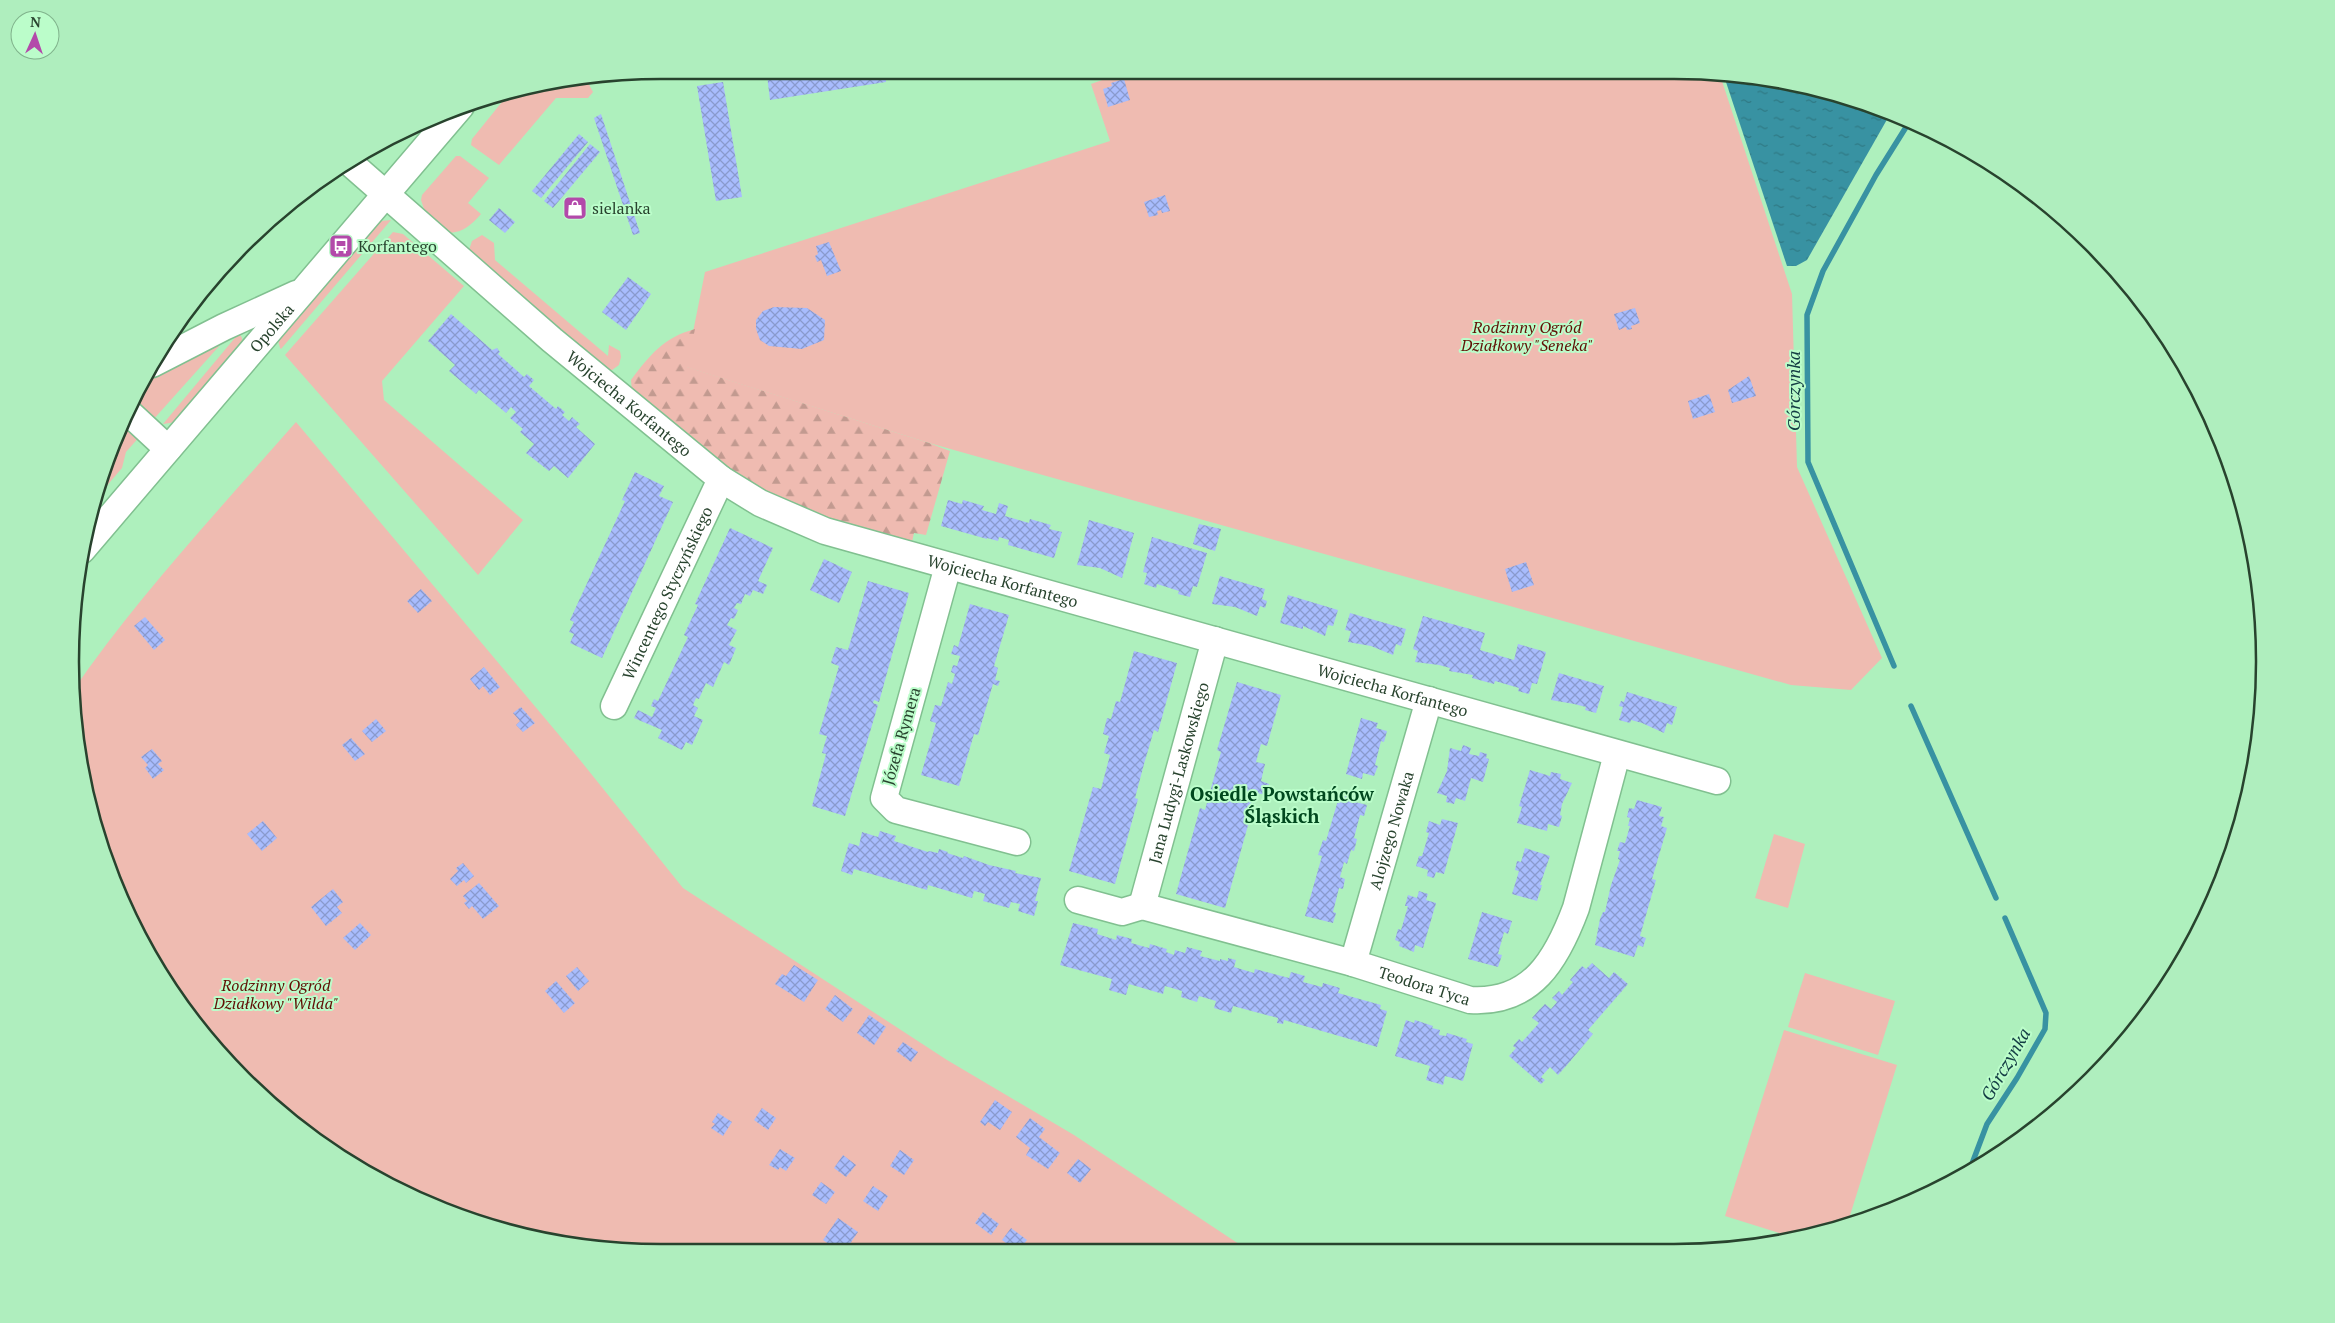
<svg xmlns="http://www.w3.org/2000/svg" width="2335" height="1323" viewBox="0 0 2335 1323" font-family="'PT Serif',serif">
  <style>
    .green { fill: #efbbb1 }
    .forest { fill: url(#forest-firs) }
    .water { fill: url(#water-ripples) }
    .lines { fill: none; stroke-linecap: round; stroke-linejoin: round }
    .stream { stroke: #3892a2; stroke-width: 5.5 }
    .building { fill: url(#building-cross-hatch) }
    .minor-casing { stroke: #81c090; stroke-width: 29 }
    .minor { stroke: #fff; stroke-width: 26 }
    .labels { text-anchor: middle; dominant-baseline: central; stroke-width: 4; stroke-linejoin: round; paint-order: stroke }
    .poi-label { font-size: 16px; fill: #28432e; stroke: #bbfdca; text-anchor: start }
    .park-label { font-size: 16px; font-style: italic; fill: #610f05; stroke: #bbfdca }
    .street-label { font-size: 16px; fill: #28432e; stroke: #bbfdca }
    .water-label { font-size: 18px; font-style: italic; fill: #133c43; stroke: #bbfdca }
    .quarter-label { font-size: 19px; font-weight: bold; fill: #00481e; stroke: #bbfdca }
    .rim { fill: none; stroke: #28432e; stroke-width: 2.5 }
  </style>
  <defs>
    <pattern id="forest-firs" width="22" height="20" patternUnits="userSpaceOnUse" patternTransform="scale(1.25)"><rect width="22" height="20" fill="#efbbb1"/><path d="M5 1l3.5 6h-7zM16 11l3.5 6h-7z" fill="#c29a90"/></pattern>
    <pattern id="water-ripples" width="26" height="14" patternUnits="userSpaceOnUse" patternTransform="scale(1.25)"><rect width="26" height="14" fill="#3892a2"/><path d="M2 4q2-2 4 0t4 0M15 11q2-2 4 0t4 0" fill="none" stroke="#2f7984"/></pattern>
    <pattern id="building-cross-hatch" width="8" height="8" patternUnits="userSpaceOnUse" patternTransform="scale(1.25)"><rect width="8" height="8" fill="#a8bcfd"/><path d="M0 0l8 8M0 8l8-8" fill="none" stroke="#899acd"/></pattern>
  </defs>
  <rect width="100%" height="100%" fill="#aef0bd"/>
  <g class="green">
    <polygon points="1712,71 1719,72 1792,294 1797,467 1882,658 1851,690 1791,685 929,443 686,367 705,272 1110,141 1091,84 1122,73"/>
    <polygon points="584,75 593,92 588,98 556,98 499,165 471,145 472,139 510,92"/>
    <path d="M456,156H460L489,178L468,203L481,214C471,225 464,232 449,233L421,212L424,209L421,200L422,195Z"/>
    <polygon points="391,220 281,349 280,348 278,340 375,225 382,221"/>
    <polygon points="393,232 403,234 464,286 382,381 384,400 523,520 478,575 285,355"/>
    <polygon points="482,235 494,243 495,260 608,356 609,345 620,351 621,357 619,365 612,370 603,369 469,250 472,241"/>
    <polygon points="239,333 242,338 242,345 176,422 163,424"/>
    <polygon points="223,338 221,344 152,421 135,405 133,397 146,375"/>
    <polygon points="124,419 141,435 126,452 122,468 92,503"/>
    <path d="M296,422L580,760L683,888L947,1060L1074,1135L1248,1250L623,1252L508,1233L366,1174L272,1106L217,1051L149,957L115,888L81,777L72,692C138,596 219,510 296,422Z"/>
    <polygon points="1774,834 1805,844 1788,908 1755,898"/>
    <polygon points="1805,973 1895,1001 1878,1055 1788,1027"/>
    <polygon points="1784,1030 1897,1065 1847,1225 1795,1238 1725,1216"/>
  </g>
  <path class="forest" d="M695,329L687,367L929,443L950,451L926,535L914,533L911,546L833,523L738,481L632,392L631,380C649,356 664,337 695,329Z"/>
  <polygon class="water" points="1723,73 1827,90 1889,116 1807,260 1796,266 1787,266"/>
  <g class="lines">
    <g class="stream">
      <polyline points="1894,666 1808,462 1807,315 1823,271 1876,175 1908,124"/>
      <polyline points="1911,706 1996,898"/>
      <polyline points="1970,1169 1987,1124 2017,1078 2045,1029 2046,1013 2005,918"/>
    </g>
  </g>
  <g class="building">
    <polygon points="885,74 886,82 770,100 767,75"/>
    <polygon points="1124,79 1130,100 1108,107 1103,89 1112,86 1111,83"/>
    <polygon points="723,82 742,197 716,201 697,86"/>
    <polygon points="601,114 640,233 633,235 594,118"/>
    <polygon points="579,134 588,142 541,198 532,191"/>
    <polygon points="590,144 600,152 553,208 544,201"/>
    <polygon points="308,188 294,205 290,202 302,192"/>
    <polygon points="1165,195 1170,211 1162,213 1161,210 1157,211 1158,215 1149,217 1144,202"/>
    <polygon points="499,208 515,222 505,233 489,220"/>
    <polygon points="829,242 841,271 827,276 821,260 817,262 815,256 818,254 816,246"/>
    <polygon points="628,277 651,294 626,330 602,312"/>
    <polygon points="774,307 807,308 825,320 824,340 802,349 769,346 760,340 756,329 756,320 763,311"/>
    <polygon points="1635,308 1640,323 1631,326 1632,329 1627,330 1626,327 1619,330 1614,314"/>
    <polygon points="451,314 492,350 497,348 500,352 498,354 524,377 527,374 534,380 529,386 556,409 558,406 565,412 562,415 569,421 572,417 580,424 576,427 595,444 568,478 554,466 549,471 526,453 534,444 520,432 523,429 510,418 516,412 511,407 506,413 479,390 476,394 449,371 455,365 428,341"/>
    <polygon points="1749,376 1756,396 1732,403 1728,390"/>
    <polygon points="1709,394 1715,412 1693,419 1688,401"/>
    <polygon points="635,472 664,486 659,496 673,502 602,658 570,643 574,634 569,632 574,622 570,620 625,501 622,500"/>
    <polygon points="948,500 962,504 963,500 984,506 982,510 996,514 999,503 1008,506 1005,516 1029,523 1030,519 1051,525 1049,529 1062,532 1054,558 1008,545 1009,540 999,537 998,541 987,538 987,539 941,526"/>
    <polygon points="1089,520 1134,533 1122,578 1100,568 1077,565"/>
    <polygon points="1199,524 1221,529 1215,551 1193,544"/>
    <polygon points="730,528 773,548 758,581 767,585 763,594 753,590 750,596 745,594 741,604 737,603 734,608 738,610 734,619 731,618 727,625 737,630 729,645 736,648 729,665 724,662 713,687 706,683 699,699 696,698 693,705 698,708 694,716 703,720 692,745 686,742 682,750 658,738 662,730 634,718 638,710 652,717 656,708 651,706 654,699 658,701 688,637 684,635 698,605 695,604"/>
    <polygon points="1152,537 1207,553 1197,587 1193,586 1190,597 1178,594 1179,591 1157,584 1156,588 1144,584 1147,573 1143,572"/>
    <polygon points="824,559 852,572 839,603 810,590"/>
    <polygon points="1526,562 1534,585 1512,592 1505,569"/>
    <polygon points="1220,576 1265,589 1262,599 1267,601 1265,608 1260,606 1257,616 1235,607 1212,604"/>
    <polygon points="868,581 909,593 879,702 874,700 873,703 878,705 845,816 812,806 826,754 822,753 827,736 819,734 839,666 831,663 836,647 848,650"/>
    <polygon points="421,589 432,601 418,613 407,601"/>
    <polygon points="1288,595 1338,610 1333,626 1328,625 1325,636 1303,626 1303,629 1280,623"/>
    <polygon points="970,604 1009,615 994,666 998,668 995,680 1000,681 998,686 993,684 978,735 974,734 959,786 921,775 936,723 930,721 935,705 941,706 948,682 952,684 955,674 951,672 953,665 957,666 960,656 951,654 954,645 958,647"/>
    <polygon points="1350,613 1406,629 1401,646 1396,644 1393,655 1371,646 1348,642 1351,631 1345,630"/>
    <polygon points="1423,616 1485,633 1480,650 1514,660 1518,644 1546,652 1537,684 1532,683 1529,694 1518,691 1519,688 1495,681 1494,684 1472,678 1473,675 1449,671 1450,668 1439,665 1415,662 1418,651 1413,649"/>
    <polygon points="145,617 165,640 154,650 134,626"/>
    <polygon points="1134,651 1177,663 1158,732 1154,730 1144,764 1135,798 1138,799 1115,884 1069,871 1093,787 1101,789 1110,755 1104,753 1109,736 1103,734 1107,718 1111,719 1116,701 1120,702"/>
    <polygon points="484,667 500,687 490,695 483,686 479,690 470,679"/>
    <polygon points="1559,673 1604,686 1596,713 1585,710 1586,707 1574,704 1551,700"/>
    <polygon points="1237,682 1281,695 1267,746 1261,744 1256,762 1265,764 1261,781 1269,784 1266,795 1257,793 1225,908 1176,894 1200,808 1205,810 1221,752 1217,750"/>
    <polygon points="1627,692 1677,707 1672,725 1667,723 1664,733 1642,723 1631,720 1630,723 1619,720 1623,707 1619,706 1621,701 1624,702"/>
    <polygon points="521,707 535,723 523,732 516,725 520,721 513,713"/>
    <polygon points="1361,718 1378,723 1376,728 1387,731 1384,742 1381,741 1375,765 1378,766 1374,776 1363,773 1362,779 1346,774"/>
    <polygon points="376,719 386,731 372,742 362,731"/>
    <polygon points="351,738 365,754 355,761 342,745"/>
    <polygon points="1463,745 1471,748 1469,754 1479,756 1480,752 1487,754 1486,758 1489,759 1483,782 1471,778 1465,801 1456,798 1454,804 1446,802 1447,796 1437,793 1447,771 1450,748 1461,751"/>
    <polygon points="152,749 162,761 158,764 164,770 153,779 145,768 148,765 141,757"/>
    <polygon points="1530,770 1550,776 1551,772 1561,774 1560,779 1572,783 1562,804 1560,815 1562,816 1559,827 1548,824 1547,831 1517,823 1522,807 1519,806"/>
    <polygon points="1345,793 1356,796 1355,802 1367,805 1364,816 1360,815 1354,838 1357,839 1354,851 1351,850 1347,864 1344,862 1340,877 1345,879 1343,889 1339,888 1333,912 1336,913 1333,923 1305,916 1322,856 1318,855 1323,840 1326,841 1339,797 1344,799"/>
    <polygon points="1637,800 1662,807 1659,816 1664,817 1661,826 1667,828 1652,879 1656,880 1640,936 1646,938 1643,947 1638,945 1634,957 1595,945 1600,919 1603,912 1605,912 1611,885 1620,860 1618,859 1620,851 1617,851 1620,842 1625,843 1630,826 1628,826 1630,818 1627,817 1629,808 1634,809"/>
    <polygon points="1442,819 1458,823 1444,874 1436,872 1434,878 1427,876 1428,870 1416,866 1419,856 1422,856 1429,833 1426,832 1429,821 1440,825"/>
    <polygon points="263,821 277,838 262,851 247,834"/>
    <polygon points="880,831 896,836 894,841 928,852 929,851 938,853 939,849 948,852 947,853 963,858 964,856 989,865 1016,871 1015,873 1041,878 1035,901 1038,901 1034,916 1018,911 1020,904 1015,903 1011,902 1009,908 983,901 985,894 974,891 972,898 928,885 927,890 854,869 852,875 841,871 849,843 859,846 862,832 878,837"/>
    <polygon points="1525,848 1550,856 1540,885 1542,885 1537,901 1512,894 1519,871 1515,870 1517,861 1521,862"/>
    <polygon points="463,863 474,876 466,883 464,880 457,886 450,879 458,871 456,868"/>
    <polygon points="479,883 499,906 483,919 472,906 469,909 464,903 467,901 463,896"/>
    <polygon points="333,889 343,902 337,907 342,913 326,926 311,907"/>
    <polygon points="1419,891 1428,894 1426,900 1436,903 1423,948 1415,945 1414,952 1399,946 1400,942 1395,940 1398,929 1401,930 1408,906 1405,906 1408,895 1417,898"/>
    <polygon points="1482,912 1512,921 1508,934 1504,932 1498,954 1502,955 1498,967 1468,959"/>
    <polygon points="360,923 371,935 355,950 343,938"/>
    <polygon points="1073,923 1098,929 1097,934 1116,940 1117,935 1132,939 1131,943 1149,948 1150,944 1167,949 1166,952 1174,955 1175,950 1185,953 1187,947 1202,951 1200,956 1220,961 1220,959 1228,961 1228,958 1236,960 1234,967 1254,973 1255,969 1289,978 1291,972 1305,976 1303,982 1322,987 1323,983 1340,988 1338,993 1381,1005 1380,1009 1387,1011 1377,1047 1284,1020 1283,1024 1277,1023 1278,1018 1233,1006 1231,1013 1214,1008 1216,1001 1199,996 1197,1002 1181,997 1182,991 1165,986 1163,994 1129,984 1126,995 1109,990 1112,979 1060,965"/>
    <polygon points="1592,963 1609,978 1614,972 1628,984 1588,1030 1593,1034 1567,1065 1558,1075 1550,1067 1541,1077 1545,1080 1541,1084 1509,1056 1516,1048 1513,1046 1519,1039 1522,1042 1539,1023 1532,1018 1539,1010 1545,1004 1551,1009 1557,1002 1552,998 1559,991 1562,995 1573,982 1570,980 1582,966 1586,969"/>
    <polygon points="794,965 818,980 804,1002 775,984 782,974 786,976"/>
    <polygon points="577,967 589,981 578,991 566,976"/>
    <polygon points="556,981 575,1003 564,1013 545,991"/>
    <polygon points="835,995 853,1009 843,1022 825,1009"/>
    <polygon points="869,1015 886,1027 874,1045 857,1033"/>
    <polygon points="1406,1020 1414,1023 1415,1020 1433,1026 1432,1028 1440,1030 1439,1035 1446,1036 1447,1033 1467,1039 1466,1042 1473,1044 1463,1081 1445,1076 1443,1085 1426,1080 1430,1066 1395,1056"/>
    <polygon points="903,1042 918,1052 911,1062 896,1051"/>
    <polygon points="995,1100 1012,1112 1000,1130 988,1122 985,1126 980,1122"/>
    <polygon points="762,1108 776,1118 768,1130 754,1120"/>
    <polygon points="718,1113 732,1122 723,1136 711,1128 715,1124 712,1122"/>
    <polygon points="1030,1118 1045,1129 1039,1137 1060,1153 1048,1169 1026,1155 1030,1148 1016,1137"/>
    <polygon points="780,1149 795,1158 786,1171 780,1167 778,1170 769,1165"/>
    <polygon points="900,1150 914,1160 904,1175 890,1166"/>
    <polygon points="843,1155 856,1165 846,1177 834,1168"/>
    <polygon points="1078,1159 1091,1169 1080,1183 1067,1173"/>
    <polygon points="821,1182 835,1192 826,1204 812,1195"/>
    <polygon points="873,1186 888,1196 878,1211 863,1201"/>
    <polygon points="983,1212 999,1224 991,1235 975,1223"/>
    <polygon points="838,1218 858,1232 845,1251 839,1251 823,1240"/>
    <polygon points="1011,1228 1027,1240 1019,1250 1015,1250 1002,1240"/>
  </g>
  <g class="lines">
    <g class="minor-casing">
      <g id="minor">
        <path id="s1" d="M349,162L552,340L721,479L760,503L825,531L1717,781"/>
        <polyline points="152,364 224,327 296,294"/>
        <polyline points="127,411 168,449"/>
        <path id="s2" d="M82,550L461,106"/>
        <polyline points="948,566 884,798 896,810 1017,842"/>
        <path id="s3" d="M614,706L721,479"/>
        <path id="s4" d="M1078,900L1122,912L1142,906L1353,963L1470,1000C1532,1004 1557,959 1576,908L1617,754"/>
        <path id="s5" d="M1142,906L1215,640"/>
        <path id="s6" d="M1353,963L1429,700"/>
      </g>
    </g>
    <use href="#minor" class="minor"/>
  </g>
  <defs>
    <g id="shop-square" transform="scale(1.25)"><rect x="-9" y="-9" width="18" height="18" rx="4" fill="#b349aa" stroke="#bbfdca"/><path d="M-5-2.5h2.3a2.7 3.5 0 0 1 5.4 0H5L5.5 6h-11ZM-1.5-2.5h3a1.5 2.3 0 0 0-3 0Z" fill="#fff"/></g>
    <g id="bus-square" transform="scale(1.25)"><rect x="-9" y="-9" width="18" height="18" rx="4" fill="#b349aa" stroke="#bbfdca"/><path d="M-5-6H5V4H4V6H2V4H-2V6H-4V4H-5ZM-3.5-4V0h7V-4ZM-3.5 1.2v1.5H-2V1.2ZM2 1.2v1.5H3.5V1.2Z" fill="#fff"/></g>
  </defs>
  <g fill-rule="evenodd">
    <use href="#shop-square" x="575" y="208"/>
    <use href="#bus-square" x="341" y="246"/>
  </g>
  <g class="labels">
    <g class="poi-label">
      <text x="592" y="208">sielanka</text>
      <text x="358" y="246">Korfantego</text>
    </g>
    <g class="park-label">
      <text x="1527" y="327">Rodzinny Ogród<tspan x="1527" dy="18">Działkowy "Seneka"</tspan></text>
      <text x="276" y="985">Rodzinny Ogród<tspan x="276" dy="18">Działkowy "Wilda"</tspan></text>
    </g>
    <g class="street-label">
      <text stroke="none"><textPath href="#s2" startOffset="292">Opolska</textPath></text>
      <text stroke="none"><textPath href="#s1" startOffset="370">Wojciecha Korfantego</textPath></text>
      <text stroke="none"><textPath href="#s1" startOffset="790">Wojciecha Korfantego</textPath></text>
      <text stroke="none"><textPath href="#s3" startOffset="125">Wincentego Styczyńskiego</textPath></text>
      <text stroke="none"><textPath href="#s1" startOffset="1195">Wojciecha Korfantego</textPath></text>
      <text transform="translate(901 736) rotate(-74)">Józefa Rymera</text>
      <text stroke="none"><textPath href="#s5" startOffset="138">Jana Ludygi-Laskowskiego</textPath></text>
      <text stroke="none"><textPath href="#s6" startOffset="138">Alojzego Nowaka</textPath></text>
      <text stroke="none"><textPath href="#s4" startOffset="360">Teodora Tyca</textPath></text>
    </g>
    <g class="water-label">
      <text transform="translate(1793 391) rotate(-90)">Górczynka</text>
      <text transform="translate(2005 1064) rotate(-60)">Górczynka</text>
    </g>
    <g class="quarter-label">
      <text x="1282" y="793">Osiedle Powstańców<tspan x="1282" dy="22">Śląskich</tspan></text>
    </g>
  </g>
  <path d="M0 0H2335V1323H0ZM661 79H1674A582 582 0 0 1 2256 661V662A582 582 0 0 1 1674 1244H661A582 582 0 0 1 79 662V661A582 582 0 0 1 661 79Z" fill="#afeebe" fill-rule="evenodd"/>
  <path class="rim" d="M661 79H1674A582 582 0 0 1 2256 661V662A582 582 0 0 1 1674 1244H661A582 582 0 0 1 79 662V661A582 582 0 0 1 661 79Z"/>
  <g transform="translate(35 35) rotate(3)"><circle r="24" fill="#bbfdca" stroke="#80b38c"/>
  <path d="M0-4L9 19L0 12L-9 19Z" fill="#b349aa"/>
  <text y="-8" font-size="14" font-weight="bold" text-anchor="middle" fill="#28432e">N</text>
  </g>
</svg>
